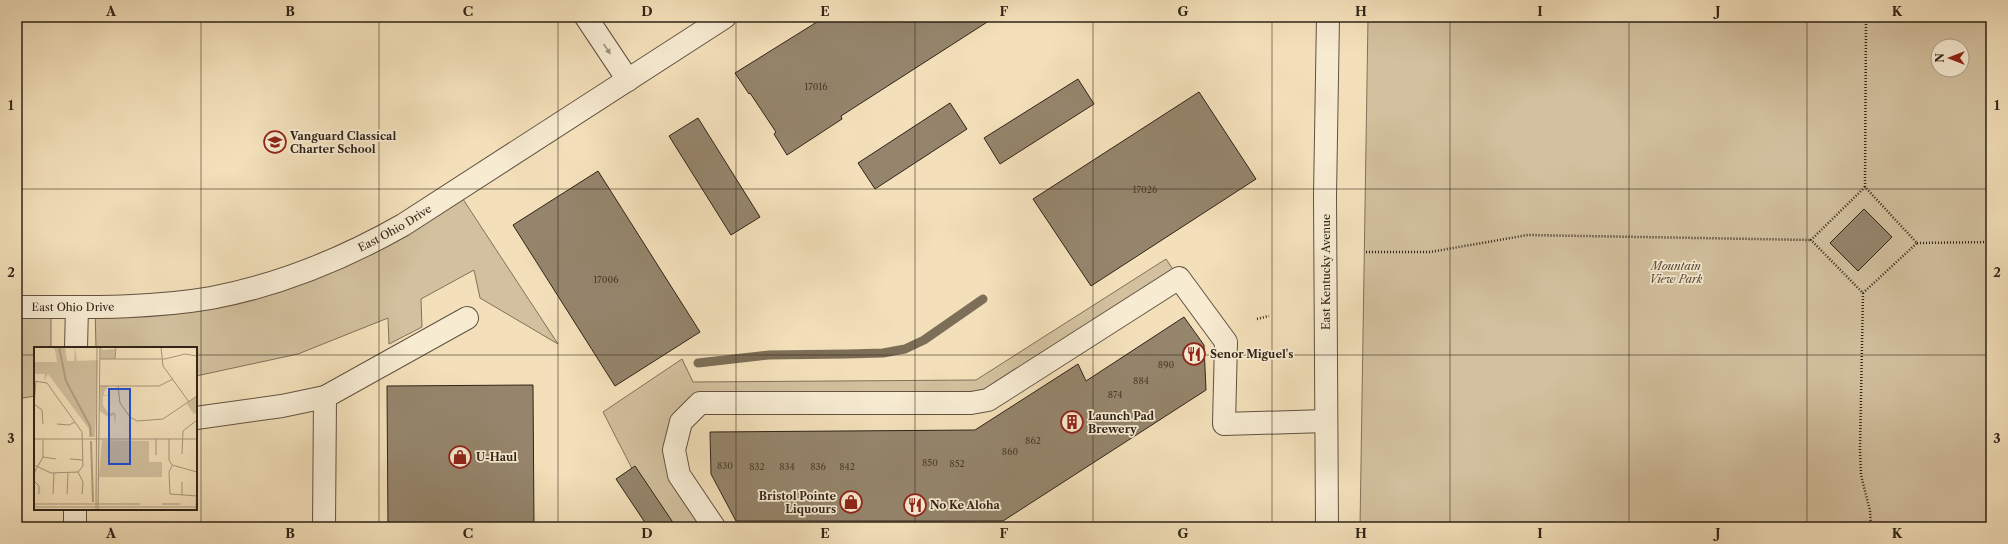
<svg xmlns="http://www.w3.org/2000/svg" width="2008" height="544" viewBox="0 0 2008 544" font-family="'Libre Caslon Text',serif">
  <style>
    .green { fill: #d2c09e; stroke: #81725a; fill-rule: evenodd }
    .lines { fill: none; stroke-linecap: round; stroke-linejoin: round }
    .stream { stroke: #7d6e58; stroke-width: 9 }
    .building { fill: #95856c; stroke: #302317 }
    .minor-casing { stroke: #615240; stroke-width: 24 }
    .path { stroke: #302317; stroke-width: 2.5; stroke-dasharray: 1 2; stroke-linecap: butt }
    .minor { stroke: #f7ebd2; stroke-width: 22 }
    .oneway { fill: #9d917e }
    .grid { fill: none; stroke: #302317; stroke-width: 1; stroke-opacity: 0.55 }
    .labels { text-anchor: middle; dominant-baseline: central; stroke-width: 3.5; stroke-linejoin: round; paint-order: stroke }
    .number-label { font-size: 9px; fill: #493c2c }
    .poi-label { font-size: 11px; font-weight: bold; fill: #302317; stroke: #f7ebd2; text-anchor: start }
    .street-label { font-size: 11px; fill: #302317; stroke: #f7ebd2 }
    .park-label { font-size: 11px; font-style: italic; fill: #584a39; stroke: #f7ebd2 }
    .inset-river { fill: none; stroke: #b1a083; stroke-width: 2 }
    .inset-road { fill: none; stroke: #a59479; stroke-width: 1 }
    .view { fill: #1d4ed8; fill-opacity: 0.15; stroke: #1d4ed8; stroke-width: 2 }
    .inset-edge { fill: none; stroke: #302317; stroke-width: 2 }
    .neatline { fill: none; stroke: #302317; stroke-width: 1.5 }
    .grid-label { font-size: 13px; text-anchor: middle; font-weight: bold; fill: #302317 }
  </style>
  <rect width="100%" height="100%" fill="#f3e0ba"/>
  <filter id="stains"><feTurbulence type="fractalNoise" baseFrequency=".005" numOctaves="4"/><feColorMatrix values="0 0 0 0 .2 0 0 0 0 .09 0 0 0 0 .02 0 0 0 .5 -.17"/></filter>
  <radialGradient id="worn" r=".72"><stop offset=".6" stop-color="#630" stop-opacity="0"/><stop offset="1" stop-color="#630" stop-opacity=".3"/></radialGradient>
  <g class="green">
    <path d="M1368,17H1991V527H1360ZM1938,46H1962V70H1938Z"/>
    <polygon points="457,190 558,344 480,298 474,270 421,299 422,327 389,344 388,318 298,354 196,376 196,348 96,348 95,307 247,290"/>
    <polygon points="1166,259 1179,278 988,400 700,403 674,450 714,527 662,527 603,412 682,359 693,382 976,380"/>
    <polygon points="17,307 51,307 51,348 35,348 35,396 17,399"/>
  </g>
  <g class="lines">
    <polyline class="stream" points="698,363 769,355 847,354 883,353 905,349 924,340 983,299"/>
  </g>
  <g class="building">
    <polygon points="825,17 995,17 841,116 842,119 787,155 774,134 776,132 750,93 749,94 735,73"/>
    <polygon points="1078,79 1094,104 1000,164 984,138"/>
    <polygon points="1199,92 1256,179 1091,286 1033,199"/>
    <polygon points="950,103 967,129 875,189 858,163"/>
    <polygon points="698,118 760,217 731,235 669,136"/>
    <polygon points="598,171 700,332 615,386 513,225"/>
    <polygon points="1864,209 1892,237 1858,271 1830,243"/>
    <polygon points="1184,317 1204,345 1206,390 1003,521 736,521 711,474 710,432 975,430 1078,364 1086,381"/>
    <polygon points="533,385 534,527 388,527 387,386"/>
    <polygon points="635,466 676,527 648,527 616,479"/>
  </g>
  <g class="lines">
    <g class="minor-casing">
      <g id="minor">
        <polyline points="586,17 628,80"/>
        <path id="s1" d="M17,307C81,307 147,309 211,298C280,285 343,259 403,225L725,17"/>
        <polyline points="76,348 77,307"/>
        <polyline points="196,418 282,406 325,397 467,318"/>
        <polyline points="75,509 75,527"/>
        <polyline points="324,527 325,397"/>
        <polyline points="714,527 679,475 674,450 681,422 700,403 971,403 988,400 1179,278 1226,342 1224,424 1326,421"/>
        <polyline points="1327,527 1325,196 1328,17"/>
      </g>
    </g>
    <g class="path">
      <polyline points="1865,187 1866,17"/>
      <polyline points="1917,243 1991,242"/>
      <polyline points="1366,252 1430,252 1528,235 1811,240"/>
      <polyline points="1863,293 1917,243 1865,187 1811,240 1863,293 1860,450 1861,475 1870,511 1871,527"/>
      <polyline points="1257,319 1269,316"/>
      <polyline points="1245,525 1286,525"/>
      <polyline points="956,527 964,524 971,527"/>
    </g>
    <use href="#minor" class="minor"/>
  </g>
  <defs><path id="oneway-solid" d="M-6-.8H1V-3.2L6.5 0L1 3.2V.8H-6Z"/></defs>
  <use class="oneway" href="#oneway-solid" transform="translate(607 49) rotate(56)"/>
  <path class="grid" d="M201,17V527M379,17V527M558,17V527M736,17V527M915,17V527M1093,17V527M1272,17V527M1450,17V527M1629,17V527M1807,17V527M17,189H1991M17,355H35M196,355H1991"/>
  <defs>
    <g id="school-ring" transform="scale(1.15)"><circle r="9.5" fill="#f7ebd2" stroke="#8f2418" stroke-width="1.5"/><path d="M0-5L7-2L0 1L-7-2ZM-4 1L0 2.5L4 1V4Q0 6-4 4Z" fill="#8f2418"/></g>
    <g id="restaurant-ring" transform="scale(1.15)"><circle r="9.5" fill="#f7ebd2" stroke="#8f2418" stroke-width="1.5"/><path d="M-5-6h1v4h1v-4h1v4h1v-4h1v5L-1.5 .5V6h-2V.5L-5-1ZM5-6V6H3V1.5H1.5Q1.5-4 5-6Z" fill="#8f2418"/></g>
    <g id="building-ring" transform="scale(1.15)"><circle r="9.5" fill="#f7ebd2" stroke="#8f2418" stroke-width="1.5"/><path d="M-4-6H4V6H1V3H-1V6H-4ZM-2.5-4.3h1.7v1.8h-1.7ZM.8-4.3h1.7v1.8H.8ZM-2.5-1h1.7V.8h-1.7ZM.8-1h1.7V.8H.8Z" fill="#8f2418"/></g>
    <g id="shop-ring" transform="scale(1.15)"><circle r="9.5" fill="#f7ebd2" stroke="#8f2418" stroke-width="1.5"/><path d="M-5-2.5h2.3a2.7 3.5 0 0 1 5.4 0H5L5.5 6h-11ZM-1.5-2.5h3a1.5 2.3 0 0 0-3 0Z" fill="#8f2418"/></g>
  </defs>
  <g fill-rule="evenodd">
    <use href="#school-ring" x="275" y="142"/>
    <use href="#restaurant-ring" x="1194" y="354"/>
    <use href="#building-ring" x="1072" y="422"/>
    <use href="#shop-ring" x="460" y="457"/>
    <use href="#shop-ring" x="851" y="502"/>
    <use href="#restaurant-ring" x="915" y="505"/>
  </g>
  <g class="labels">
    <g class="number-label">
      <text x="816" y="86">17016</text>
      <text x="1145" y="189">17026</text>
      <text x="606" y="279">17006</text>
      <text x="1166" y="364">890</text>
      <text x="1141" y="380">884</text>
      <text x="1115" y="394">874</text>
      <text x="1033" y="440">862</text>
      <text x="1010" y="451">860</text>
      <text x="930" y="462">850</text>
      <text x="957" y="463">852</text>
      <text x="725" y="465">830</text>
      <text x="757" y="466">832</text>
      <text x="787" y="466">834</text>
      <text x="818" y="466">836</text>
      <text x="847" y="466">842</text>
    </g>
    <g class="poi-label">
      <text x="290" y="136">Vanguard Classical<tspan x="290" dy="13">Charter School</tspan></text>
      <text x="1210" y="354">Senor Miguel's</text>
      <text x="1088" y="416">Launch Pad<tspan x="1088" dy="13">Brewery</tspan></text>
      <text x="476" y="457">U-Haul</text>
      <text x="836" y="496" text-anchor="end">Bristol Pointe<tspan x="836" dy="13">Liquours</tspan></text>
      <text x="930" y="505">No Ke Aloha</text>
    </g>
    <g class="street-label">
      <text stroke="none"><textPath href="#s1" startOffset="392">East Ohio Drive</textPath></text>
      <text transform="translate(1326 272) rotate(-90)">East Kentucky Avenue</text>
      <text stroke="none"><textPath href="#s1" startOffset="56">East Ohio Drive</textPath></text>
    </g>
    <g class="park-label">
      <text x="1676" y="266">Mountain<tspan x="1676" dy="13">View Park</tspan></text>
    </g>
  </g>
  <g transform="translate(34 347)">
    <rect width="163" height="163" fill="#f3e0ba"/>
    <path d="M18,0H31L33,14H40L41,0L43,14L64,13L61,90H55V82L14,27L10,34L11,27H0V15H23L21,3ZM67,0L69,3L81,2V12H66ZM66,39H74L70,45V48L74,49H69V58L75,67L80,65L82,68L81,79L85,86L81,79L80,68L74,70L66,64ZM163,49V65L160,67L152,56ZM68,93L115,94V115H128V130H65Z" fill="#d2c09e"/>
    <path class="inset-river" d="M25,0L32,34L56,79L57,89M57,94L59,155"/>
    <path class="inset-road" d="M127,0L129,19L155,55M66,12H131L151,7L163,9M81,12L82,0M0,34L13,36L48,85L49,119L44,125M65,39H125L139,32M84,39L86,56L96,70L103,74L129,72L163,49M0,57L8,63L9,77M0,58L2,34M23,77L35,78L41,75M0,92H163M122,92V108M135,92V113L138,118L163,125M148,107L149,84L163,73M9,110L22,112M36,112L49,113M0,118L17,126L44,125M138,119L135,125L136,147L163,149M44,125L49,135L48,147M0,126L9,110V92M0,134L5,139V147M148,135V148M19,147L20,126M33,147L34,126M0,157H106M128,157H146M0,160H163M62,163L63,0M64,163L66,0M162,163L163,129"/>
    <path class="view" d="M75,42H96V117H75Z"/>
    <rect width="163" height="163" class="inset-edge"/>
  </g>
  <rect width="2008" height="544" fill="none" stroke="#f3e0ba" stroke-width="44"/>
  <g transform="translate(1950 58) rotate(270)"><circle r="19" fill="#f7ebd2" stroke="#a79b87"/>
  <path d="M0-3L7 15L0 10L-7 15Z" fill="#8f2418"/>
  <text y="-6" font-size="11" font-weight="bold" text-anchor="middle" fill="#302317">N</text>
  </g>
  <rect x="22" y="22" width="1964" height="500" class="neatline"/>
  <g class="grid-label">
    <text x="111" y="16">A</text>
    <text x="290" y="16">B</text>
    <text x="468" y="16">C</text>
    <text x="647" y="16">D</text>
    <text x="825" y="16">E</text>
    <text x="1004" y="16">F</text>
    <text x="1183" y="16">G</text>
    <text x="1361" y="16">H</text>
    <text x="1540" y="16">I</text>
    <text x="1718" y="16">J</text>
    <text x="1897" y="16">K</text>
    <text x="11" y="110">1</text>
    <text x="1997" y="110">1</text>
    <text x="11" y="277">2</text>
    <text x="1997" y="277">2</text>
    <text x="11" y="443">3</text>
    <text x="1997" y="443">3</text>
    <text x="111" y="538">A</text>
    <text x="290" y="538">B</text>
    <text x="468" y="538">C</text>
    <text x="647" y="538">D</text>
    <text x="825" y="538">E</text>
    <text x="1004" y="538">F</text>
    <text x="1183" y="538">G</text>
    <text x="1361" y="538">H</text>
    <text x="1540" y="538">I</text>
    <text x="1718" y="538">J</text>
    <text x="1897" y="538">K</text>
  </g>
  <rect width="100%" height="100%" filter="url(#stains)"/>
  <rect width="100%" height="100%" fill="url(#worn)"/>
</svg>
